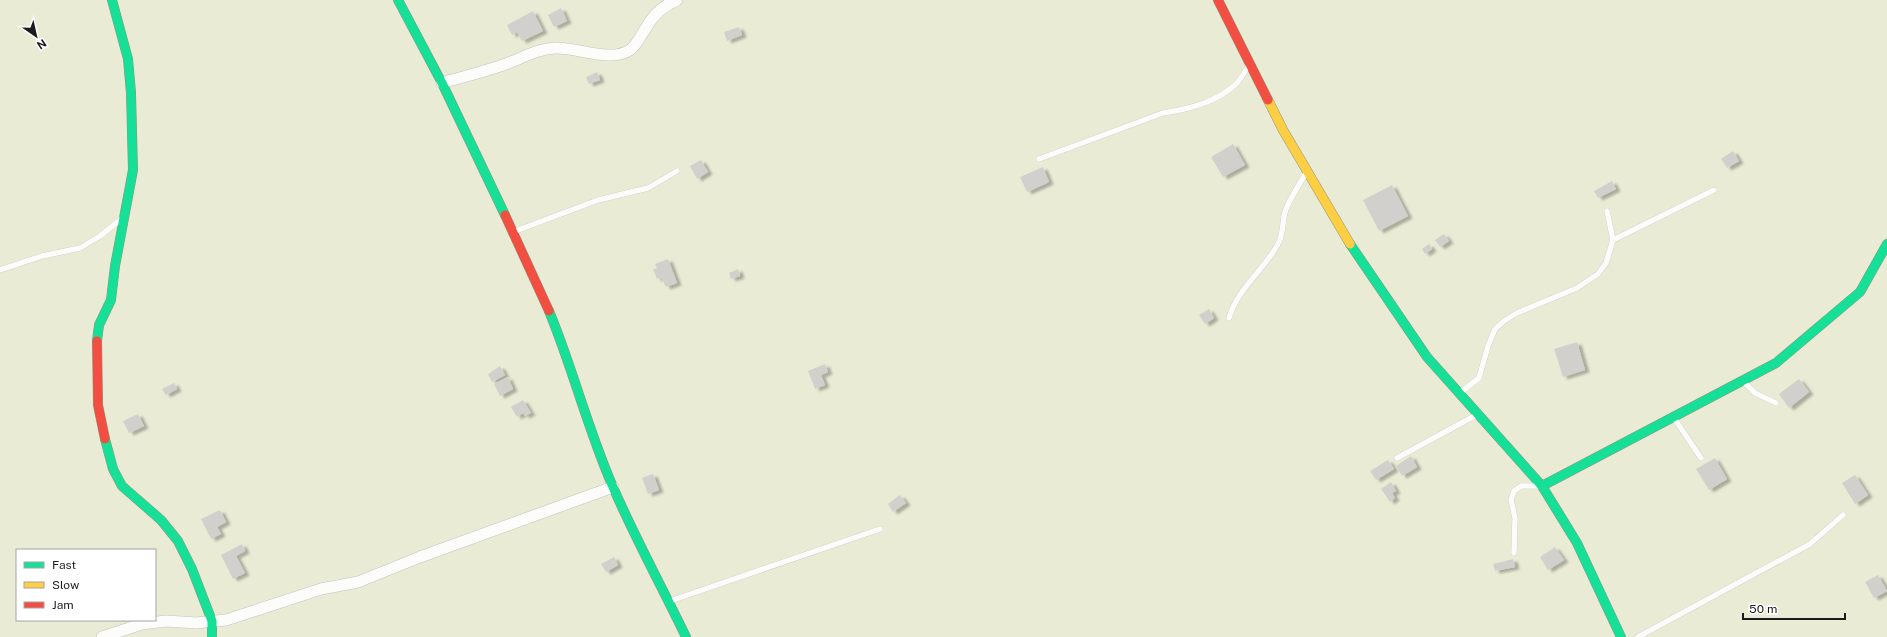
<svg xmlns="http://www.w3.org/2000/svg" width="1887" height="637" viewBox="0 0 1887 637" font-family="'Public Sans',sans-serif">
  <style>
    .farmland { fill: #eaebd5; fill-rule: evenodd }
    .building { fill: #d2d0cc; filter: url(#shadow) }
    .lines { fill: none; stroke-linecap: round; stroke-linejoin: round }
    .lane-casing { stroke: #c2c2bf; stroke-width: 6 }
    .street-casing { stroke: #c2c2bf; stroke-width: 12 }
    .fast-casing { stroke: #91937b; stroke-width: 10 }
    .slow-casing { stroke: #91937b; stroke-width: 10 }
    .jam-casing { stroke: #91937b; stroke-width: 10 }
    .lane { stroke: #fcfcfb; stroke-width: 5.5 }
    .street { stroke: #fcfcfb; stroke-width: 11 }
    .fast { stroke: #16e098; stroke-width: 9 }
    .slow { stroke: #ffcf43; stroke-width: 9 }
    .jam { stroke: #f24e42; stroke-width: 9 }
  </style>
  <defs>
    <filter id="shadow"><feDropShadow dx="4.5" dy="2.5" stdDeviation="1" flood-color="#0004"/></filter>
  </defs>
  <rect width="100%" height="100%" fill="#eae8e3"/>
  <path class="farmland" d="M0,0H1887V637H0ZM17,550H155V620H17Z"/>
  <g class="building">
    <polygon points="561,8 567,21 554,27 548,15"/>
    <polygon points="533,11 543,31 522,41 517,32 512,35 507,25"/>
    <polygon points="739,27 742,35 727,41 724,32"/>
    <polygon points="597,72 600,80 589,84 586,77"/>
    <polygon points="1233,144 1245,165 1223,177 1211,157"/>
    <polygon points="1733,151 1739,161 1727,168 1721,159"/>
    <polygon points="701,160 708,172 697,179 690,166"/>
    <polygon points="1043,167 1049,182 1027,192 1020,177"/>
    <polygon points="1612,181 1616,189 1598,198 1594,191"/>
    <polygon points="1392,185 1408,216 1379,231 1363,200"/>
    <polygon points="1444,234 1449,241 1440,247 1435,240"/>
    <polygon points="1429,244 1432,249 1425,254 1422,249"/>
    <polygon points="668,259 677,283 666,287 661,277 657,279 653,269 657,268 655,264"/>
    <polygon points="738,269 740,276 731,279 729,273"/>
    <polygon points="1209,309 1214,318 1205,324 1199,315"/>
    <polygon points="1577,342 1585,370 1563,377 1554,349"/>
    <polygon points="825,364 828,372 821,375 825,385 815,389 808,371"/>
    <polygon points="500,366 505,375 492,382 488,374"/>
    <polygon points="508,377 513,389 500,396 494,384"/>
    <polygon points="1799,379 1809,392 1789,408 1779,394"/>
    <polygon points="174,383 177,389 166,395 162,389"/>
    <polygon points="523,400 531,413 525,416 523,413 517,417 511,407"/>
    <polygon points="138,414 144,426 129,433 123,421"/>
    <polygon points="1411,456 1417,467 1402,476 1396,466"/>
    <polygon points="1715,458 1727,479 1709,490 1696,469"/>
    <polygon points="1388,460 1394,469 1376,480 1370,471"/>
    <polygon points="653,474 659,490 648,494 642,478"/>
    <polygon points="1855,475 1868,495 1855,504 1842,483"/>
    <polygon points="1391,482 1396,491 1392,493 1395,498 1390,502 1381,489"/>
    <polygon points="900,495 906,503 893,512 888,504"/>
    <polygon points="220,510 226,522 217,527 221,534 211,539 201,519"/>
    <polygon points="242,544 245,551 236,556 245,573 233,579 221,555"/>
    <polygon points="1555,547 1564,560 1548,570 1540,557"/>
    <polygon points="614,557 618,565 606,572 601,564"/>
    <polygon points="1513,559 1515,567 1495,571 1493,564"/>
    <polygon points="1878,575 1887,591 1874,598 1865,582"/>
  </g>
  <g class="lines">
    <g class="lane-casing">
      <g id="lane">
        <path d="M1039,159L1163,113C1189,109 1218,102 1237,83C1242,78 1245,71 1249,65"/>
        <polyline points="513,232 598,200 648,188 677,171"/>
        <polyline points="1613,240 1714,190"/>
        <polyline points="0,270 42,256 80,248 100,236 120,220"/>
        <path d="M1229,318C1237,289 1264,270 1278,244C1284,233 1282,223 1285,212C1289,199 1299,185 1306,173"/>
        <polyline points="1743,381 1755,393 1776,403"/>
        <polyline points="1460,393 1479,378 1488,346 1495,329 1504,321 1517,313 1577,288 1598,274 1606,263 1613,240 1607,211"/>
        <polyline points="1674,418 1701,458"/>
        <polyline points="1397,458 1478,414"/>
        <polyline points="1514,553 1515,518 1511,500 1514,491 1521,486 1539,486"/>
        <polyline points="670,601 880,529"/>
        <polyline points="1638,637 1810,544 1843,515"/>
      </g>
    </g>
    <g class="street-casing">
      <g id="street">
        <path d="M442,83C462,77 483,72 503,65C521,59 536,49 555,48C577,47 610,63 630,50C637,45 641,35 646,28C653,15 664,5 677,0"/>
        <polyline points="102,637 142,624 166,621 196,623 226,620 321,589 358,582 420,557 613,487"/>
      </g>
    </g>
    <g class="fast-casing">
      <g id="fast">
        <polyline points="398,0 442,83 505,215"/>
        <polyline points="1350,244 1427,357 1542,486 1577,543 1621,637"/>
        <path d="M549,311C573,369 588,430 613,487C635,538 662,587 686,637"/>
        <polyline points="97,341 99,325 111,300 115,266 133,170 131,93 128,59 112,0"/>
        <polyline points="105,439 113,469 122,486 161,520 178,541 192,569 212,621 212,637"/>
        <polyline points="1542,486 1776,363 1860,292 1887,244"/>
      </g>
    </g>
    <g class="slow-casing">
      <polyline id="slow" points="1268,100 1283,130 1350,244"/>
    </g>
    <g class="jam-casing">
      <g id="jam">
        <polyline points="1218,0 1268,100"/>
        <polyline points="505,215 549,311"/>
        <polyline points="97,341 98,405 105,439"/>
      </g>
    </g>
    <use href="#lane" class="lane"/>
    <use href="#street" class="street"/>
    <use href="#fast" class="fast"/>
    <use href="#slow" class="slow"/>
    <use href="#jam" class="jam"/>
  </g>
  <rect x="16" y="549" width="140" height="72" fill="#ffffff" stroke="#a4a4a4"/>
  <rect x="24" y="562" width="20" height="6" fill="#16e098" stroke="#a4a4a4"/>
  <text x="52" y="569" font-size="12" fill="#1b1b1b">Fast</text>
  <rect x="24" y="582" width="20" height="6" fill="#ffcf43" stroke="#a4a4a4"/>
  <text x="52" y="589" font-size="12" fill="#1b1b1b">Slow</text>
  <rect x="24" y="602" width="20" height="6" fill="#f24e42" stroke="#a4a4a4"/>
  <text x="52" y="609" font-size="12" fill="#1b1b1b">Jam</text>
  <g transform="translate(36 36) rotate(146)" stroke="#ffffff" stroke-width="3" paint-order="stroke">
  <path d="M0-3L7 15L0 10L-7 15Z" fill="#1b1b1b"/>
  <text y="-6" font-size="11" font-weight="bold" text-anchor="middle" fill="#1b1b1b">N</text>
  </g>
  <path d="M1743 613v6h102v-6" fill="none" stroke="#1b1b1b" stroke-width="2"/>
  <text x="1749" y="613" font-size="12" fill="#1b1b1b" stroke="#ffffff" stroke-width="3" paint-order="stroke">50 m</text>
</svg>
